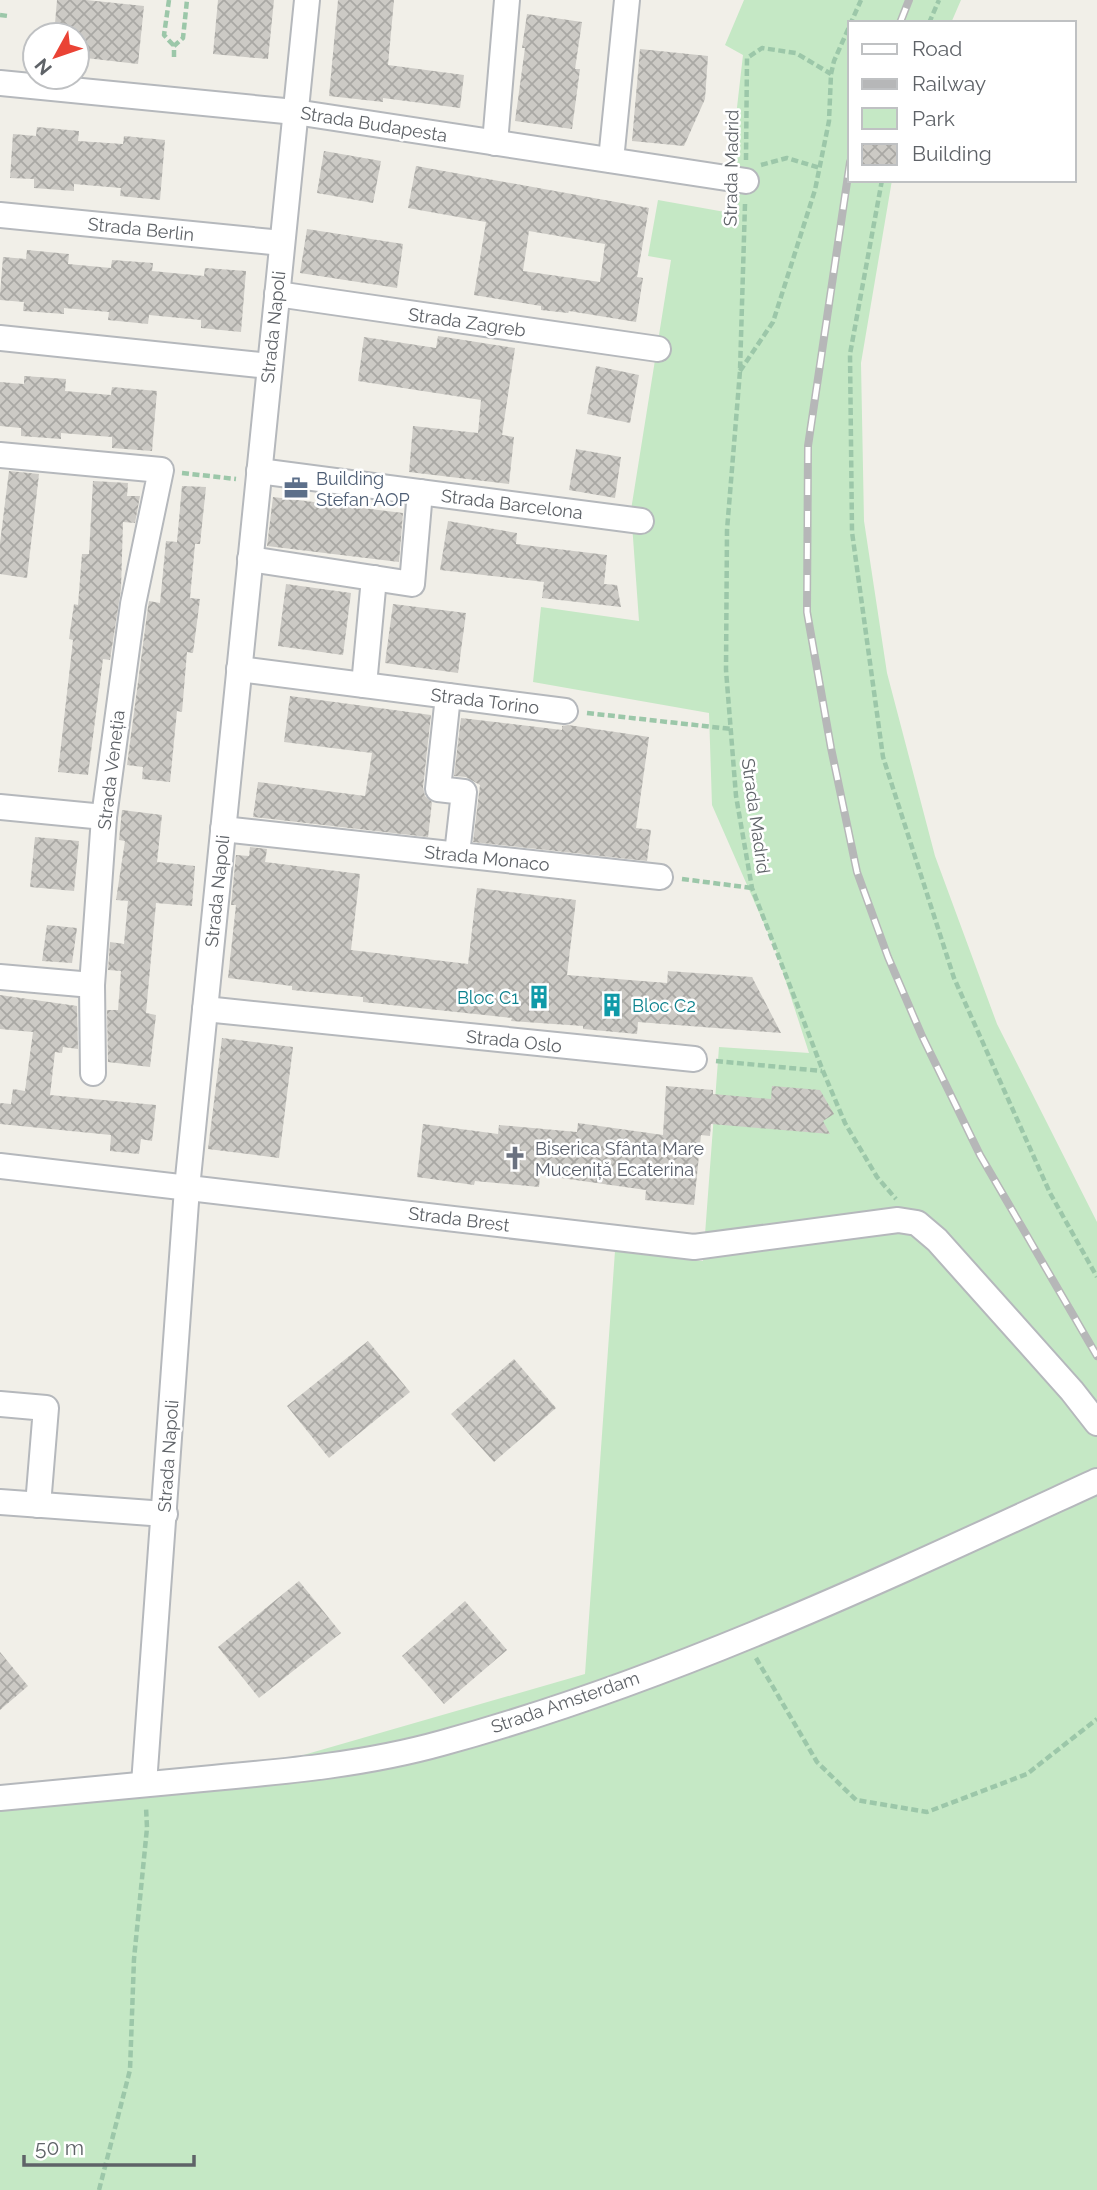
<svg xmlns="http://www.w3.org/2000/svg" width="1097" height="2190" viewBox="0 0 1097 2190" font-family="Raleway,sans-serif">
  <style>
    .green { fill: #c5e8c5 }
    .building { fill: url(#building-cross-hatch); fill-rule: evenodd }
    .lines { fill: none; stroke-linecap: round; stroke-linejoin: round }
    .minor-casing { stroke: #b5b8bc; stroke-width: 28 }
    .path { stroke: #9cc7a9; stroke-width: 4.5; stroke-dasharray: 7 3.5; stroke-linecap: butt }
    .minor { stroke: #fff; stroke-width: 24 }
    .rail-casing { stroke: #b6b7b8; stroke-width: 8 }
    .rail { stroke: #fff; stroke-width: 5; stroke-dasharray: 16; stroke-linecap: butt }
    .labels { text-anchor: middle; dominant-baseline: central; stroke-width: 5; stroke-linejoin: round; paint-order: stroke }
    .street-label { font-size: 18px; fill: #5f6368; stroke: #fff }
    .service-label { font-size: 18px; fill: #4e5e75; stroke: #fff; text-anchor: start }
    .culture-label { font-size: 18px; fill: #0d838f; stroke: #fff; text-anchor: end }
    .worship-label { font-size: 18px; fill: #5b616d; stroke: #fff; text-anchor: start }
  </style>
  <defs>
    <pattern id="building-cross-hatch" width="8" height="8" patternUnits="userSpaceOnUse" patternTransform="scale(1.75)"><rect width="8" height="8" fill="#cccac5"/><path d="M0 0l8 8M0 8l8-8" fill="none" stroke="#a9a8a4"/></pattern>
  </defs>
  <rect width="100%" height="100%" fill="#f1efe8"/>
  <polygon class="green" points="744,0 961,0 951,23 850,23 850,180 892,180 861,363 864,521 887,673 935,856 997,1024 1097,1222 1097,2190 0,2190 0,1811 161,1796 585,1674 615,1251 703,1261 719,1047 809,1053 776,951 712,805 709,713 533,682 541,607 639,621 631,510 671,260 648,256 658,200 725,212 743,55 725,45"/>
  <g class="building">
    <polygon points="57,0 86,0 144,6 138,64 77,57 77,35 54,35"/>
    <polygon points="218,0 274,0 268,59 213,54"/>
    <polygon points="338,0 394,0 388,65 464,75 460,108 383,98 383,102 329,96"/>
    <polygon points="527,14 582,22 575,69 580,69 572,129 515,121 525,48 522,48"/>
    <polygon points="640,49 708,56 705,99 684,146 632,141"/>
    <polygon points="37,127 79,131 78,141 123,144 124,136 165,140 160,200 120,196 121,188 74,184 74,191 34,188 34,179 10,178 13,134 36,136"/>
    <polygon points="324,151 381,161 373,203 317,193"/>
    <path d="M416,166L649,208L637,277L643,278L636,322L569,311L568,313L541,310V306L474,295L486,222L408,208ZM529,231L605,244L600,282L523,271Z"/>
    <polygon points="307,229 403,244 397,288 300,273"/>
    <polygon points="27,250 69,254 68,264 111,268 112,260 153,263 152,271 204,276 205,268 246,271 241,332 201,328 201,320 149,315 148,324 108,320 109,312 64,308 64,314 23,311 24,302 0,300 0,295 3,257 26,259"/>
    <polygon points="438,336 515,348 502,435 514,437 509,484 409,472 413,426 478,433 481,400 358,381 364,337 436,348"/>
    <polygon points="596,366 639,375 630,423 587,414"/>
    <polygon points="24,376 66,379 65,391 111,395 112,387 157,391 152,451 112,448 112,437 61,433 61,439 21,436 21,428 0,426 0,382 24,384"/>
    <polygon points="576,449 621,457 615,498 569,490"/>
    <polygon points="9,471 39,474 27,578 0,574 0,543"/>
    <polygon points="93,481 128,483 127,496 140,496 135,523 123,522 121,589 110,660 103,659 88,775 58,772 73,640 69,639 74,604 78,605 82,554 89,554"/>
    <polygon points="182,486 206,487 200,544 195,544 190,598 200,599 193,653 187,652 182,712 177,711 170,782 142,779 143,767 127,765 148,607 149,601 160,603 166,541 177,542"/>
    <polygon points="273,497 403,513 399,562 267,546"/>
    <polygon points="448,521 517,533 516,544 607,555 604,584 617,585 621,607 542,598 544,582 440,570"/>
    <polygon points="286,584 351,593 343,655 278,646"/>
    <polygon points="393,604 466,613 458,673 385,663"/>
    <polygon points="290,696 431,715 423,787 425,796 432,802 428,837 253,817 258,782 365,796 372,753 284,742"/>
    <polygon points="461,718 562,730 562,726 568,725 649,737 636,828 651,830 647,861 473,842 480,785 466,777 454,776"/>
    <polygon points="122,810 162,815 157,862 195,866 192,906 156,903 146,1013 156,1015 150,1067 108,1062 107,1010 118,1010 121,971 108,970 110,942 124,944 128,901 116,900 125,841 119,840"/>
    <polygon points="35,837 79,841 74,891 30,887"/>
    <polygon points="250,847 267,849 265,862 360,874 351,950 468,964 477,888 576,900 567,975 667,983 668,971 752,977 781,1033 638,1022 637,1034 583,1029 583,1026 511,1021 512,1018 363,1002 363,997 292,990 292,986 228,978 236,905 231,905 236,855 249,856"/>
    <polygon points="47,925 77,928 72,963 42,961"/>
    <polygon points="0,995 77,1006 78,1049 63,1047 62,1053 55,1052 50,1095 156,1105 152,1141 141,1139 139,1154 110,1151 111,1135 0,1124 0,1103 11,1104 13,1089 25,1091 33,1032 0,1029"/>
    <polygon points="222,1038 293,1047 279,1158 208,1149"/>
    <polygon points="666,1086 713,1090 713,1094 771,1099 772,1086 820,1090 834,1114 823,1121 830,1134 711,1124 710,1136 701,1135 694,1205 645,1200 646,1190 540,1175 539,1187 475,1181 474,1185 417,1177 423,1124 498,1134 499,1125 577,1132 578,1123 663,1135"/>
    <polygon points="368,1341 410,1392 329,1458 287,1406"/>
    <polygon points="514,1359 556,1408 494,1462 451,1414"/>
    <polygon points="299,1581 341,1633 259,1698 218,1647"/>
    <polygon points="465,1601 507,1650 444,1704 402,1656"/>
    <polygon points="0,1652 28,1686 0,1710"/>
  </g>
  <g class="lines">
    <g class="minor-casing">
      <g id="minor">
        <polyline points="0,83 295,112 746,181"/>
        <polyline points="495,143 507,0"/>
        <polyline points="611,160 627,0"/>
        <polyline points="0,215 282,243"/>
        <polyline points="277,294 658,349"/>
        <polyline points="0,338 269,366"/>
        <polyline points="0,455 161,470 133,604 104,817 92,985 93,1073"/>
        <polyline points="259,471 641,521"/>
        <polyline points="250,559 412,584 420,492"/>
        <polyline points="239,669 565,711"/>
        <polyline points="364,685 374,578"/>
        <polyline points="448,696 438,789 464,792 457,854"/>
        <polyline points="0,807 104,817"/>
        <polyline points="223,829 660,877"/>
        <polyline points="0,977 92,985"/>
        <polyline points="205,1009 694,1059"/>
        <polyline points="0,1166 694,1247 898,1220 917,1223 937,1240 1072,1391 1097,1423"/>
        <polyline points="0,1404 46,1408 38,1505"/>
        <polyline points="0,1502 165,1514"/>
        <polyline points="144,1784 187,1188 307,0"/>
        <path d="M0,1798C71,1791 142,1784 213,1778C290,1771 367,1764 442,1743C669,1681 884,1579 1097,1481"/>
      </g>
    </g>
    <g class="path">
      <polyline points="169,0 164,35 174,46"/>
      <polyline points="0,15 8,16"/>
      <polyline points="929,23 939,0"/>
      <polyline points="174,57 174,46 183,38 187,0"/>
      <polyline points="746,160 747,58 762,48 796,53 831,74"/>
      <polyline points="761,165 787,158 820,168"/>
      <polyline points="882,180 850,354 852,532 883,757 954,978 1050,1193 1097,1277"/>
      <polyline points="745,204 740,371 727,530 726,670 736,796 752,888 823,1071 845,1123 877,1177 896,1199"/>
      <polyline points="740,371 773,322 815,190 829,121 831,74 834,61 861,0"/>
      <polyline points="182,473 236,479"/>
      <polyline points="587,713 731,729"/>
      <polyline points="682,879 752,888"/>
      <polyline points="716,1061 822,1071"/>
      <polyline points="756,1658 817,1762 856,1800 927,1812 1027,1774 1097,1719"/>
      <polyline points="99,2190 130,2070 134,1959 147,1828 146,1807"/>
    </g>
    <use href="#minor" class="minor"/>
    <g class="rail-casing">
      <g id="rail">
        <polyline points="900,23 909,0"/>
        <polyline points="850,162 808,446 807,612 831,748 857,872 888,957 922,1036 980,1155 1097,1356"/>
      </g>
    </g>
    <use href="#rail" class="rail"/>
  </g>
  <defs>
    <g id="office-bare" transform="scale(1.89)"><path d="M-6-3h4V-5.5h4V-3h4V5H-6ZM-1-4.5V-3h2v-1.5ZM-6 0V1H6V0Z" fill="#5c6f8a" stroke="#fff" stroke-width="2.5" paint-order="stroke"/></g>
    <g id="building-bare" transform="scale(1.89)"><path d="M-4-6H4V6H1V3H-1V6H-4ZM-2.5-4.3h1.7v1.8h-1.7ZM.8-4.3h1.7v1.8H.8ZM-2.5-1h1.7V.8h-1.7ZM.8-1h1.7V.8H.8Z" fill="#0f9aa8" stroke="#fff" stroke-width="2.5" paint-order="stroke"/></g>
    <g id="church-bare" transform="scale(1.89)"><path d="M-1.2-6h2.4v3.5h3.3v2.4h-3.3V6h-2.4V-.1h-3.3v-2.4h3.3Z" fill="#6b7280" stroke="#fff" stroke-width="2.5" paint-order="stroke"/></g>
  </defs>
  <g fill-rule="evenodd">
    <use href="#office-bare" x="296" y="488"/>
    <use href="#building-bare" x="539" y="997"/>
    <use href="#building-bare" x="612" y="1005"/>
    <use href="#church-bare" x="515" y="1158"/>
  </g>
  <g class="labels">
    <g class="street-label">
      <text transform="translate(374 124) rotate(9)">Strada Budapesta</text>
      <text transform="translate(731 168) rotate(-89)">Strada Madrid</text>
      <text transform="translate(141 229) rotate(6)">Strada Berlin</text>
      <text transform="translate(467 322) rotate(8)">Strada Zagreb</text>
      <text transform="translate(273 327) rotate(-84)">Strada Napoli</text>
      <text transform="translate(512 504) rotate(7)">Strada Barcelona</text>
      <text transform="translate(485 701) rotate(7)">Strada Torino</text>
      <text transform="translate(111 770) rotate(-83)">Strada Veneția</text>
      <text transform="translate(756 816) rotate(82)">Strada Madrid</text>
      <text transform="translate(487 858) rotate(6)">Strada Monaco</text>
      <text transform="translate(217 891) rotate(-84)">Strada Napoli</text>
      <text transform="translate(514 1041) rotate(6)">Strada Oslo</text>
      <text transform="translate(459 1219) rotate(7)">Strada Brest</text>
      <text transform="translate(168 1456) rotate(-86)">Strada Napoli</text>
      <text transform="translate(565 1702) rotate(-19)">Strada Amsterdam</text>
    </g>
    <g class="service-label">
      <text x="316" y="478">Building<tspan x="316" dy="21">Stefan AOP</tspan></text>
    </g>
    <g class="culture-label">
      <text x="519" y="997">Bloc C1</text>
      <text x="632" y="1005" text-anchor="start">Bloc C2</text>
    </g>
    <g class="worship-label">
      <text x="535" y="1148">Biserica Sfânta Mare<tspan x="535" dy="21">Muceniță Ecaterina</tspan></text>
    </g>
  </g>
  <rect x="848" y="21" width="228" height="161" fill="#ffffff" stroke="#bfc1c3" stroke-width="2"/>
  <rect x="862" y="44" width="35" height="10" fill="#ffffff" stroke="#bfc1c3" stroke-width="2"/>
  <text x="912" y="56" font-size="21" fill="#5f6368">Road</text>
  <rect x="862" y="79" width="35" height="10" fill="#b6b7b8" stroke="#bfc1c3" stroke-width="2"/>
  <text x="912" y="91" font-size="21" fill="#5f6368">Railway</text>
  <rect x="862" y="108" width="35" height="21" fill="#c5e8c5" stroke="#bfc1c3" stroke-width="2"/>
  <text x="912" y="126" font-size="21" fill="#5f6368">Park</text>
  <rect x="862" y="144" width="35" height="21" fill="url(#building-cross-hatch)" stroke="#bfc1c3" stroke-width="2"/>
  <text x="912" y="161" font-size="21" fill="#5f6368">Building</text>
  <g transform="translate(56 56) rotate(230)"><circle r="33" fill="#ffffff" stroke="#bfc1c3" stroke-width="2"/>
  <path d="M0-5L12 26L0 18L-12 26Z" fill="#ea4335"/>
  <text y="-10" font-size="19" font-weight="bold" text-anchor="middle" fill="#5f6368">N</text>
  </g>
  <path d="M24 2155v10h170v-10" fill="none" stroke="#5f6368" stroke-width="3.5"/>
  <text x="35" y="2155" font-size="21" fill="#5f6368" stroke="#ffffff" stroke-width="5" paint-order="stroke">50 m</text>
</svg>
